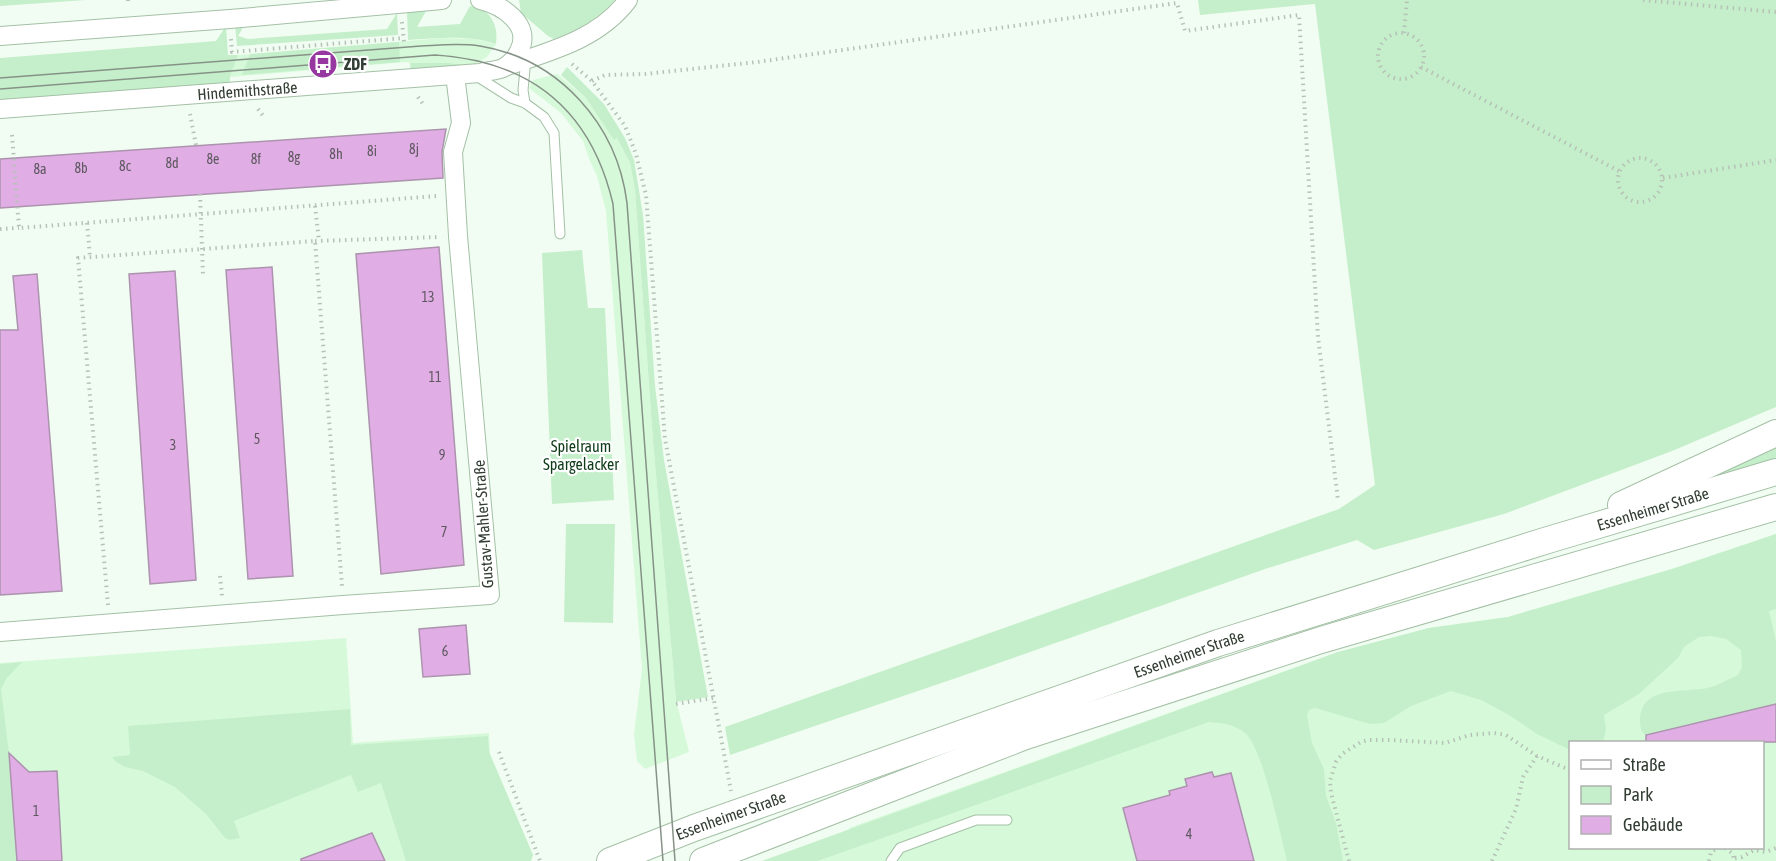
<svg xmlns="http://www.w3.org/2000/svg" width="1776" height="861" viewBox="0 0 1776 861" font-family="'Asap Condensed',sans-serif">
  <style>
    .built { fill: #d6fad9; fill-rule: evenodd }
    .green { fill: #c5efca }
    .building { fill: #e1ade5; stroke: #ac93ae; stroke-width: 1.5 }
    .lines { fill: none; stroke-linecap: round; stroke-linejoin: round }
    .lane-casing { stroke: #a4c0a6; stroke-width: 11 }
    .street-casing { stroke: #a4c0a6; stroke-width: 20 }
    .secondary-casing { stroke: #a4c0a6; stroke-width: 28 }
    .path { stroke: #b6c2b7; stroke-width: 4; stroke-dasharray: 1.5 4.5; stroke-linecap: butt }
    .lane { stroke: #fff; stroke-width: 9 }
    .street { stroke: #fff; stroke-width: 18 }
    .secondary { stroke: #fff; stroke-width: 26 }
    .tram { stroke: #869287; stroke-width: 1.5 }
    .labels { text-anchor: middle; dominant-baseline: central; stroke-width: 4.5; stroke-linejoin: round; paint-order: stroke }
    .number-label { font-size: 14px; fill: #5e5960 }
    .poi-label { font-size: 16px; font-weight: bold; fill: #323d33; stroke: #fff; text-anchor: start }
    .street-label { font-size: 16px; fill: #323d33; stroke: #fff }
    .park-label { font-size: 16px; fill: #0f3b19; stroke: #fff }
  </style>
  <rect width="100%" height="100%" fill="#f1fdf2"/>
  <g class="built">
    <polygon points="442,38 474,39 496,44 487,57 472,66 449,63 410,63 406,62 230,77 0,71 238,55"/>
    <polygon points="557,74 586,98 614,139 617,138 630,163 635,190 653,441 676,700 689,752 645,769 637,761 634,734 642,669 606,211 597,176 590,161 583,141 561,113 529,88 533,80"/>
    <path d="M1776,534V861H818L865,844L849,828L1338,652L1429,628L1508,617L1672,569ZM1570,742H1762V848H1570Z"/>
    <polygon points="346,638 353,743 489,733 490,754 533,855 517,861 0,861 0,663"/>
  </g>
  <g class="green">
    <polygon points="0,0 86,0 0,6"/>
    <path d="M519,0H615C598,19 578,30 554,39L548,36L521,13Z"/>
    <polygon points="1198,0 1776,0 1776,407 1672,451 1504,514 1374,550 1357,540 1265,569 962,676 730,755 725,727 1339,509 1375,485 1315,4 1200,15"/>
    <path d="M470,6C490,7 499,26 496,44C468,35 438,38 408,40L407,12L426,11L417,27L460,24Z"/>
    <polygon points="397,13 398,35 237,46 235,25 245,24 238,36 248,39 387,29"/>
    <polygon points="226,26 228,55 238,55 230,76 230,85 0,103 0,58 216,41"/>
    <polygon points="399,42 400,62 242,75 250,54"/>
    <polygon points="410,63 449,63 472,66 411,72"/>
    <polygon points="567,67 604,104 625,138 634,160 643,215 655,386 664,460 708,697 676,702 676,700 653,441 635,190 630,163 617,138 614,140 586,98 561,75"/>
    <polygon points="582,250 588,308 605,308 614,500 552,504 542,253"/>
    <polygon points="1776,444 1776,459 1718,476 1715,475"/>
    <polygon points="566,524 615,524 613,623 564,622"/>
    <path d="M1776,534V609L1769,611L1776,641V704L1660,732L1652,738C1642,734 1640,731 1640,720C1641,685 1683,693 1707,688C1718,686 1728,679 1738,675L1742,667L1741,650L1726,639L1711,636L1699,637L1684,647L1678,658L1639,694L1604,715L1606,730L1603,742H1570V750L1537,734L1509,715L1481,700L1451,691L1411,706L1384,723L1370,724L1315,708L1309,710L1307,715L1312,743L1324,769L1326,796L1336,823L1343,861H1287C1280,834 1263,748 1245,733C1234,724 1222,723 1209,722L818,861H762L1338,652L1429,628L1508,617L1672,569Z"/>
    <polygon points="22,662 6,679 1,689 9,753 17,861 0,861 0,664"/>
    <polygon points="350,709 351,745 488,736 489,752 533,855 531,861 406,861 381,783 358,792 351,775 234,821 240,838 230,840 225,838 206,814 175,787 143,771 125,767 116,762 112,757 130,755 128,726"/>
  </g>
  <g class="building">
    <polygon points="446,129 442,152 443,178 0,208 0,159"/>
    <polygon points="439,247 464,565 381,574 356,254"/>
    <polygon points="272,267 293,576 248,579 226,270"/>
    <polygon points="175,271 196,580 150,584 129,274"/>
    <polygon points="37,274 62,591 0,595 0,330 18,330 13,276"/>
    <polygon points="466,625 470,674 423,677 419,629"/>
    <polygon points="1776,704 1776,742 1646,742 1646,735"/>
    <polygon points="9,753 29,772 57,771 62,861 17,861"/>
    <polygon points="1212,772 1214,777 1231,773 1254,861 1137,861 1123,808 1170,795 1169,791 1187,786 1185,779"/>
    <polygon points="372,833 385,861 301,861 301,859"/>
  </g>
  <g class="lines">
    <g class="lane-casing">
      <g id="lane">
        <polyline points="475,75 511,98 525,103 544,117 554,133 560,234"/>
        <polyline points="525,103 523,90 526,58"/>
        <polyline points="891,861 900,848 976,820 1007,820"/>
      </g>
    </g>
    <g class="street-casing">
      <g id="street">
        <polyline points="0,36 230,19 442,0"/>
        <path d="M507,66C551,51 599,39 628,0"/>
        <path id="s1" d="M0,109L480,73C487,71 496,71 503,68C510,64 516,58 519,51C533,25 502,5 480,0"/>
        <polyline points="0,632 343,605 490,595 458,236 453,152 461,123 455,75"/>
      </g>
    </g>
    <g class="secondary-casing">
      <g id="secondary">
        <polyline points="1621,505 1776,433"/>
        <path id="s2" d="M610,861L694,828L1218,643L1548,540L1776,472"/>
        <polyline points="703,861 1023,737 1321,640 1776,507"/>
      </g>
    </g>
    <g class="path">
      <polyline points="128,0 128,1"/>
      <polyline points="1643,0 1776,12"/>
      <polyline points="402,22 404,42"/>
      <polyline points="1404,33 1407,0"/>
      <circle cx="1401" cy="56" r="23"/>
      <polyline points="231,39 232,52 404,38"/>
      <polyline points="572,64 592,81 625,126 636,154 646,195 665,439 731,791"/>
      <polyline points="1421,67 1619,171"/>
      <polyline points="592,81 605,75 645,74 757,62 1177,3 1185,31 1299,15 1318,337 1338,500"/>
      <polyline points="418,97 423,104"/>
      <polyline points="258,109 264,117"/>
      <polyline points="190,114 196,145"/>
      <polyline points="12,135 19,228 437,196"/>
      <circle cx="1640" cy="180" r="22"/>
      <polyline points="1663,178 1776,160"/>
      <polyline points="200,194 203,274"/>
      <polyline points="315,206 319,241"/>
      <polyline points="87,223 90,257"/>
      <polyline points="0,229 19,228"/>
      <polyline points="315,241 440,237"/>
      <polyline points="220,576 222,596"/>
      <polyline points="108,605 78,258 315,241 342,586"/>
      <polyline points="676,704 713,698"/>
      <polyline points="499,752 540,861"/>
      <polyline points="1725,848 1733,854 1734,861"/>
      <polyline points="1735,858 1742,857 1754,850 1766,852 1776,848"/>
      <polyline points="1349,861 1331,793 1330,781 1336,762 1342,754 1361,742 1368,740 1389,740 1445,743 1470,735 1494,733 1506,735 1537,756 1570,770"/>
      <polyline points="1492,861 1516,809 1523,777 1537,756"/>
      <polyline points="1709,861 1711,852 1718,848"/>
    </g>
    <use href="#lane" class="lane"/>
    <use href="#street" class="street"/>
    <use href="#secondary" class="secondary"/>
    <g class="tram">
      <path d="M0,78L421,46C441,45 460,43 480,46C559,59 617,124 627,203L675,861"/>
      <path d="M0,89L435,55C531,61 591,110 613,204L663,861"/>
    </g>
  </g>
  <defs>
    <g id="bus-disc" transform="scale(1.5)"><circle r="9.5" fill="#9638a0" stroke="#fff"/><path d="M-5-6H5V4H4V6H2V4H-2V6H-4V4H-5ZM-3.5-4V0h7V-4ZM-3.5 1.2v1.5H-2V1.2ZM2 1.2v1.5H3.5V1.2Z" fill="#fff"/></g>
  </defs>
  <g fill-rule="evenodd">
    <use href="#bus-disc" x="323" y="64"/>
  </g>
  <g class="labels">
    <g class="number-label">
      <text x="414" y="149">8j</text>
      <text x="372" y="151">8i</text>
      <text x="336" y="154">8h</text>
      <text x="294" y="157">8g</text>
      <text x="213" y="159">8e</text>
      <text x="256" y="159">8f</text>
      <text x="172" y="163">8d</text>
      <text x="125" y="166">8c</text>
      <text x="81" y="168">8b</text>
      <text x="40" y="169">8a</text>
      <text x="428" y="297">13</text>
      <text x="435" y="377">11</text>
      <text x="257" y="439">5</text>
      <text x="173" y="445">3</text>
      <text x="442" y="455">9</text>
      <text x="444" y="532">7</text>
      <text x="445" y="651">6</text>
      <text x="36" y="811">1</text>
      <text x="1189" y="834">4</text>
    </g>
    <g class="poi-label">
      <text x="344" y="64">ZDF</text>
    </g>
    <g class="street-label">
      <text stroke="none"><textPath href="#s1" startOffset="248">Hindemithstraße</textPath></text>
      <text stroke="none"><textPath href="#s2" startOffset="1101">Essenheimer Straße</textPath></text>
      <text transform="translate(483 524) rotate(-94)">Gustav-Mahler-Straße</text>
      <text stroke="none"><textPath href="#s2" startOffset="615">Essenheimer Straße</textPath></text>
      <text stroke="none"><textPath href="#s2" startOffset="129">Essenheimer Straße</textPath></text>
    </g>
    <g class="park-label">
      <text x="581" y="446">Spielraum<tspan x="581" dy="18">Spargelacker</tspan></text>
    </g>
  </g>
  <rect x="1569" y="741" width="195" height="108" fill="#ffffff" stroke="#adb1ad" stroke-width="1.5"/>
  <rect x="1581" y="760" width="30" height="9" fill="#ffffff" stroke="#adb1ad" stroke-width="1.5"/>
  <text x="1623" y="771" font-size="18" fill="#323d33">Straße</text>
  <rect x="1581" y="786" width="30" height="18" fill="#c5efca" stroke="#adb1ad" stroke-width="1.5"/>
  <text x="1623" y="801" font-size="18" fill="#323d33">Park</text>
  <rect x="1581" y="816" width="30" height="18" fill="#e1ade5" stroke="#adb1ad" stroke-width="1.5"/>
  <text x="1623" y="831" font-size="18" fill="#323d33">Gebäude</text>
</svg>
